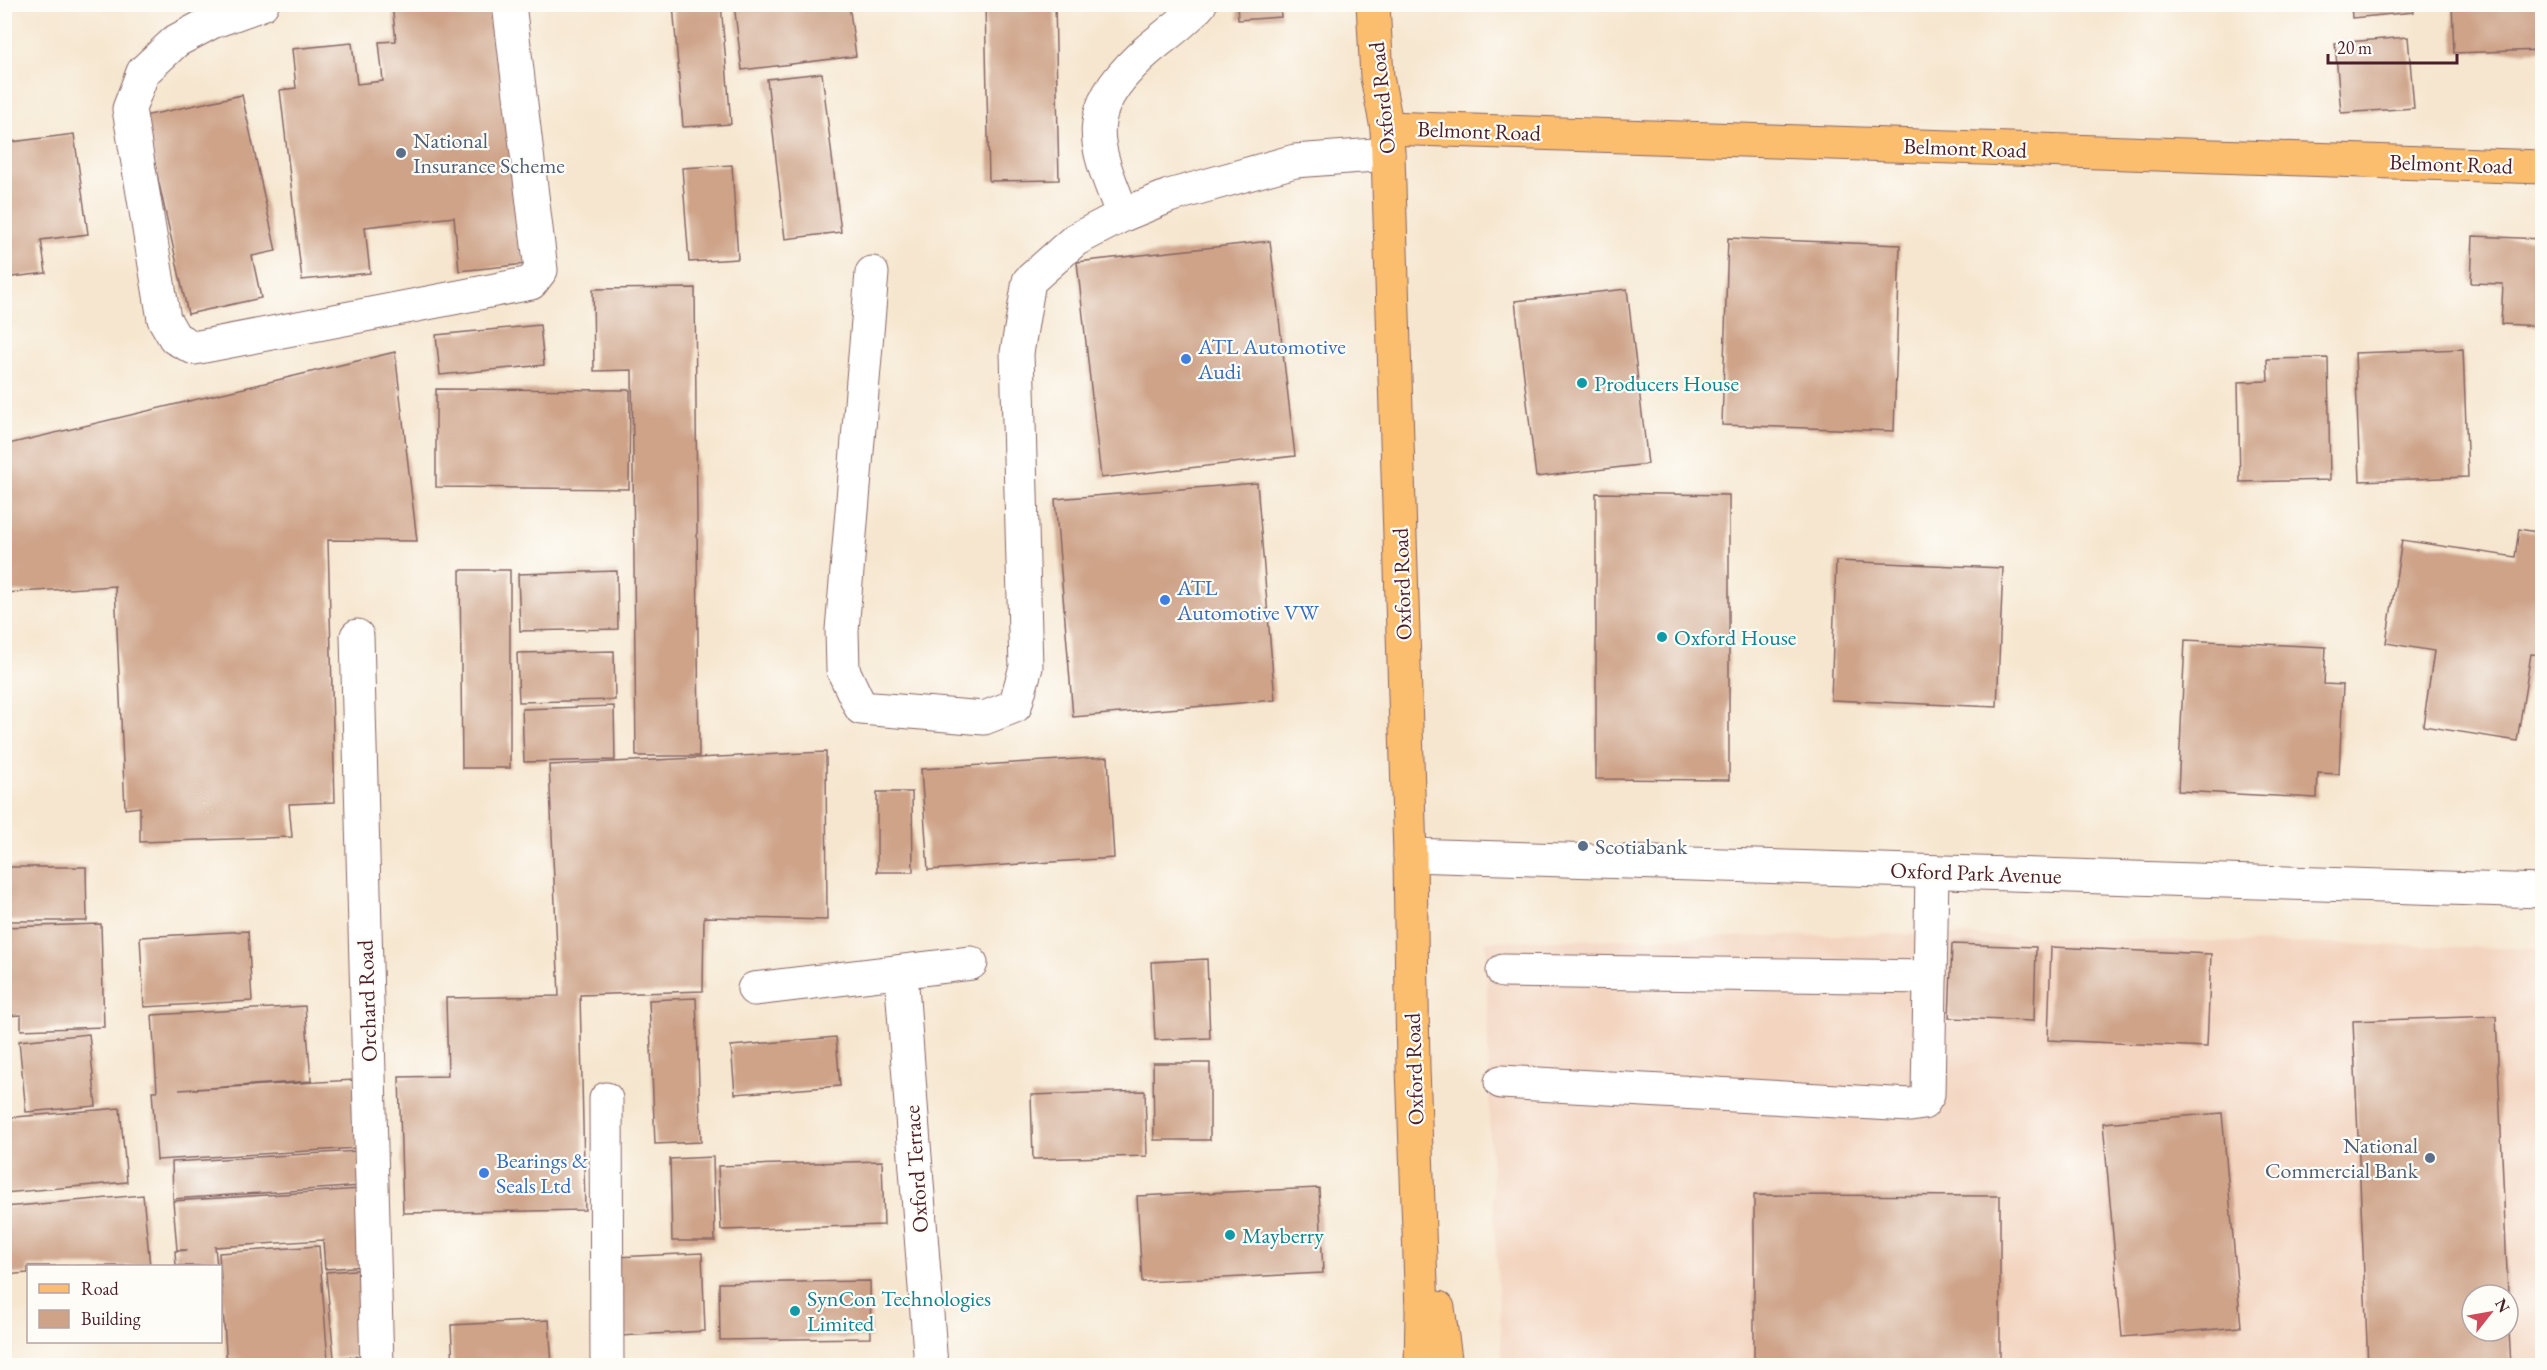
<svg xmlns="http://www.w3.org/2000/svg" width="2547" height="1370" viewBox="0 0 2547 1370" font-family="'EB Garamond',serif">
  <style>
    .built { fill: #f3d4bf; fill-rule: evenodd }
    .building { fill: #cea388 }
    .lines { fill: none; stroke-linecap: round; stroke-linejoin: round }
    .minor-casing { stroke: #866564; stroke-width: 35 }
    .major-casing { stroke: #866564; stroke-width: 35 }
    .minor { stroke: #fff; stroke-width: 33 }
    .major { stroke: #fbbd6e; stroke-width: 33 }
    .service-dot { fill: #5c6f8a; stroke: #fdfcf7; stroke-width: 2 }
    .shop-dot { fill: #3f7fe0; stroke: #fdfcf7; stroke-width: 2 }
    .culture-dot { fill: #0f9aa8; stroke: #fdfcf7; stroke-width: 2 }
    .labels { text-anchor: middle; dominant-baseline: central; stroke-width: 4.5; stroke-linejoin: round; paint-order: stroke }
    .street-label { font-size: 22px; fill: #4a1f2b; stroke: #fdfcf7 }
    .service-label { font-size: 22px; fill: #4e5e75; stroke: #fdfcf7; text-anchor: start }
    .shop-label { font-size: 22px; fill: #366cbe; stroke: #fdfcf7; text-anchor: start }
    .culture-label { font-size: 22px; fill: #0d838f; stroke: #fdfcf7; text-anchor: start }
  </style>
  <rect width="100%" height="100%" fill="#fdfcf7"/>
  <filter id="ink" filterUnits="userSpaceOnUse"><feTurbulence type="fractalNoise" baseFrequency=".0167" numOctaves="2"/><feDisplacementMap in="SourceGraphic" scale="12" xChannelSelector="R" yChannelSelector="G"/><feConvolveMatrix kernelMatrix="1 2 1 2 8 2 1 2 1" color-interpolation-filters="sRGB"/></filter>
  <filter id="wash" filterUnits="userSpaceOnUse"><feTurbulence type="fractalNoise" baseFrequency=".008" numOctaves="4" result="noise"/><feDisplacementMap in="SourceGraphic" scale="24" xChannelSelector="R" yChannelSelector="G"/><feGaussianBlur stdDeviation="1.35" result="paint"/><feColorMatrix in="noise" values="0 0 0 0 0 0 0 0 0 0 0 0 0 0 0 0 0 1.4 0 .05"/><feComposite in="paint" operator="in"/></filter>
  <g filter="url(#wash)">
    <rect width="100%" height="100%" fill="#f6e6cf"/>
    <path class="built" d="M1900,934L2542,949V1365H1502L1490,1141L1486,941ZM2472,1295H2508V1331H2472Z"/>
    <g id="blocks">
      <g class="building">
        <polygon points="392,4 498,4 526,264 459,271 454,217 365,227 370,273 302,280 280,90 296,88 292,49 352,43 357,84 383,81 379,42 396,41"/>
        <polygon points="673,4 721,4 731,124 683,127"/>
        <polygon points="734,4 849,4 856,56 742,70"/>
        <polygon points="985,4 1055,4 1059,180 989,181"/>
        <polygon points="1237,4 1280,4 1281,17 1238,20"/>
        <polygon points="2020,4 2111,4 2111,8 2020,9"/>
        <polygon points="2351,4 2413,4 2414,12 2352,18"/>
        <polygon points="2452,4 2542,4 2542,50 2454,53"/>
        <polygon points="1485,5 1531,5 1531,6 1486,10"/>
        <polygon points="2408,37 2414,108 2341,113 2335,43"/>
        <polygon points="822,73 841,232 785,239 767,79"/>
        <polygon points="242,95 276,251 252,256 261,298 188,314 144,116"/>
        <polygon points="74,134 88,234 41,240 46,273 4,278 4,143"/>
        <polygon points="732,165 738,259 689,262 682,168"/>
        <polygon points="2473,236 2542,239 2542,326 2501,324 2503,284 2471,283"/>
        <polygon points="1728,238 1900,245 1894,431 1722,425"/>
        <polygon points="1270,241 1295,456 1101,478 1077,262"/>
        <polygon points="695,288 699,756 636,756 632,370 594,371 593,289"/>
        <polygon points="1627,289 1648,464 1536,477 1515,301"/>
        <polygon points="540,325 544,365 440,375 436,335"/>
        <polygon points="2463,349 2468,477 2360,481 2355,353"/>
        <polygon points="395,352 417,541 328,540 335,802 289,804 292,837 140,842 140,807 125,809 115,586 4,593 4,445"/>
        <polygon points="2328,358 2330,480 2240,482 2238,382 2268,381 2267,359"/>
        <polygon points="436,389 630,390 629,489 436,487"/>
        <polygon points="1257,483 1275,700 1073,717 1055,499"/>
        <polygon points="1596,493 1729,495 1729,780 1596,779"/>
        <polygon points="2519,529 2542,533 2542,655 2531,654 2517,741 2423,726 2434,651 2386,643 2402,540 2515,557"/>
        <polygon points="1836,561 2003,568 1997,707 1831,700"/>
        <polygon points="460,570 510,570 510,768 462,768"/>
        <polygon points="617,571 618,629 520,631 518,574"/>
        <polygon points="2185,640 2326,647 2324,684 2343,685 2339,774 2318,773 2317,798 2178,791"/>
        <polygon points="614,651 615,700 519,702 517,653"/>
        <polygon points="614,706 615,760 524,762 522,709"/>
        <polygon points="826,752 827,920 704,917 703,991 580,995 585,1210 403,1213 399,1077 448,1076 446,998 559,996 549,765"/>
        <polygon points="1108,757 1114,858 928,870 921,769"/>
        <polygon points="877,792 912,792 913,872 877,872"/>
        <polygon points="4,867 86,867 87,921 4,921"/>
        <polygon points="101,924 104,1027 21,1030 21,1015 4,1016 4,927"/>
        <polygon points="248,931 252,1001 144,1007 140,937"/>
        <polygon points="1952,944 2036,947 2034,1021 1949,1018"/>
        <polygon points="2051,947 2211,954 2207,1047 2048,1040"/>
        <polygon points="1207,959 1210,1038 1155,1040 1151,962"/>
        <polygon points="696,998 701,1142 655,1144 649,1000"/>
        <polygon points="305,1006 311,1081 179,1090 354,1080 358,1148 157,1160 152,1091 157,1091 152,1015"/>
        <polygon points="2496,1016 2508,1295 2472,1295 2472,1331 2509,1331 2511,1366 2368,1366 2353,1021"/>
        <polygon points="89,1034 96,1106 26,1112 19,1041"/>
        <polygon points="836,1037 840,1086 735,1094 731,1046"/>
        <polygon points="1153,1063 1210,1063 1210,1140 1154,1140"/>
        <polygon points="1145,1091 1147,1156 1033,1159 1031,1095"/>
        <polygon points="120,1108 127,1182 4,1193 4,1118"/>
        <polygon points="2222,1113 2241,1327 2122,1337 2103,1123"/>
        <polygon points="358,1151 361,1186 173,1199 172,1162"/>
        <polygon points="713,1157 715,1241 672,1241 670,1159"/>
        <polygon points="882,1161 884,1225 721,1230 718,1166"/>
        <polygon points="1319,1188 1323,1273 1142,1282 1137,1196"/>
        <polygon points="361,1189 367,1266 325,1269 323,1240 215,1247 217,1266 176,1266 175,1251 188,1250 177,1250 173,1201"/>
        <polygon points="143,1195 150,1266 28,1266 28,1273 4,1275 4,1207"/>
        <polygon points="1754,1195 2000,1196 2000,1366 1754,1366"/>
        <polygon points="319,1246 328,1361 227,1366 219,1253"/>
        <polygon points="702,1253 705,1331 620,1336 616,1257"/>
        <polygon points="369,1269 377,1355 334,1358 326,1272"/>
        <polygon points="870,1281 871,1338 720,1340 719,1283"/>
        <polygon points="549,1320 552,1366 453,1366 451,1325"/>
      </g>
    </g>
  </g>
  <g filter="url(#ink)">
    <use href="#blocks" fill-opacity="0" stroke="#866564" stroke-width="1.5"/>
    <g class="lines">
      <g class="minor-casing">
        <g id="minor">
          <polyline points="262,4 212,22 176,41 143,72 129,109 164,319 175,338 194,348 531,283 541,270 509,4"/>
          <path d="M1123,215C1095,144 1079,115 1141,56C1160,38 1183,25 1200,4"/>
          <polyline points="872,273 842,630 843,670 861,708 984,718 1015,706 1026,667 1017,353 1029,281 1075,240 1123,215 1169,196 1295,161 1388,154"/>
          <polyline points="357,636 377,1366"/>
          <polyline points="1410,855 2542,891"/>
          <polyline points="1503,971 1930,977"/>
          <polyline points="901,973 931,1366"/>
          <polyline points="754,989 971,963"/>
          <polyline points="1501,1082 1910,1105 1923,1103 1928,1095 1932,872"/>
          <polyline points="606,1099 607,1366"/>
        </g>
      </g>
      <g class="major-casing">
        <g id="major">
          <polyline points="1373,4 1377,77 1387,128 1388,154 1410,855 1413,1068 1422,1311 1421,1366"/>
          <polyline points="1387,128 2542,167"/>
          <polyline points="1438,1308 1446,1366"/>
        </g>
      </g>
      <use href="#minor" class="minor"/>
      <use href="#major" class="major"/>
    </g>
  </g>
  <g class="service-dot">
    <circle cx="401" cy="153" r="6"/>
    <circle cx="1583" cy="846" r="6"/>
    <circle cx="2430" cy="1158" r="6"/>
  </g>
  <g class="shop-dot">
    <circle cx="1186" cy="359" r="6"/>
    <circle cx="1165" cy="600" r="6"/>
    <circle cx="484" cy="1173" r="6"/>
  </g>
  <g class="culture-dot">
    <circle cx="1582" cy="383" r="6"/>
    <circle cx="1662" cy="637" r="6"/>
    <circle cx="1230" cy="1235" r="6"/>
    <circle cx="795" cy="1311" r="6"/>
  </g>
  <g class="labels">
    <g class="street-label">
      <text transform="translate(1382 98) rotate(-96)">Oxford Road</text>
      <text transform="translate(1479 131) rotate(2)">Belmont Road</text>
      <text transform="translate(1965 148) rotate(2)">Belmont Road</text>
      <text transform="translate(2451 164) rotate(2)">Belmont Road</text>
      <text transform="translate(1402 584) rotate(-92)">Oxford Road</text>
      <text transform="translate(1976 873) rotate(2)">Oxford Park Avenue</text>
      <text transform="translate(367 1001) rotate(-92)">Orchard Road</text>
      <text transform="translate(1414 1069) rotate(-92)">Oxford Road</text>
      <text transform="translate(916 1169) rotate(-94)">Oxford Terrace</text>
    </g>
    <g class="service-label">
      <text x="413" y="140">National<tspan x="413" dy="25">Insurance Scheme</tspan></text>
      <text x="1595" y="846">Scotiabank</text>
      <text x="2418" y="1145" text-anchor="end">National<tspan x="2418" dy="25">Commercial Bank</tspan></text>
    </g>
    <g class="shop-label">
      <text x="1198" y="346">ATL Automotive<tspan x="1198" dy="25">Audi</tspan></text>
      <text x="1177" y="587">ATL<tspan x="1177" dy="25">Automotive VW</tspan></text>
      <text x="496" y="1160">Bearings &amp;<tspan x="496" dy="25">Seals Ltd</tspan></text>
    </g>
    <g class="culture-label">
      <text x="1594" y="383">Producers House</text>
      <text x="1674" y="637">Oxford House</text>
      <text x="1242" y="1235">Mayberry</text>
      <text x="807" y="1298">SynCon Technologies<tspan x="807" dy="25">Limited</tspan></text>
    </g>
  </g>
  <rect width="2547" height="1370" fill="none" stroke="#fdfcf7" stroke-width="24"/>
  <rect x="27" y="1265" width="195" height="78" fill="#fdfcf7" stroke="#b5a4a5" stroke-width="1.5"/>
  <rect x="39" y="1284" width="30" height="9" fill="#fbbd6e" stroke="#b5a4a5" stroke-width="1.5"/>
  <text x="81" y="1295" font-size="18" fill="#4a1f2b">Road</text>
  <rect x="39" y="1310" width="30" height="18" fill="#cea388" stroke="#b5a4a5" stroke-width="1.5"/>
  <text x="81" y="1325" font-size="18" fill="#4a1f2b">Building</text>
  <g transform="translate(2490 1313) rotate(59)"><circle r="28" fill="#fdfcf7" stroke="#b5a4a5" stroke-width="1.5"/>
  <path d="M0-4.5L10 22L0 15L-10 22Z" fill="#d1495b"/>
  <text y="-9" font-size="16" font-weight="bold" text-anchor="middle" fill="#4a1f2b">N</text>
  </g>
  <path d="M2328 54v9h129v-9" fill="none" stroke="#4a1f2b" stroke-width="3"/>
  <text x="2337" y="54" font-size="18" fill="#4a1f2b" stroke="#fdfcf7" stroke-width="4.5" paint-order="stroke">20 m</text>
</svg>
